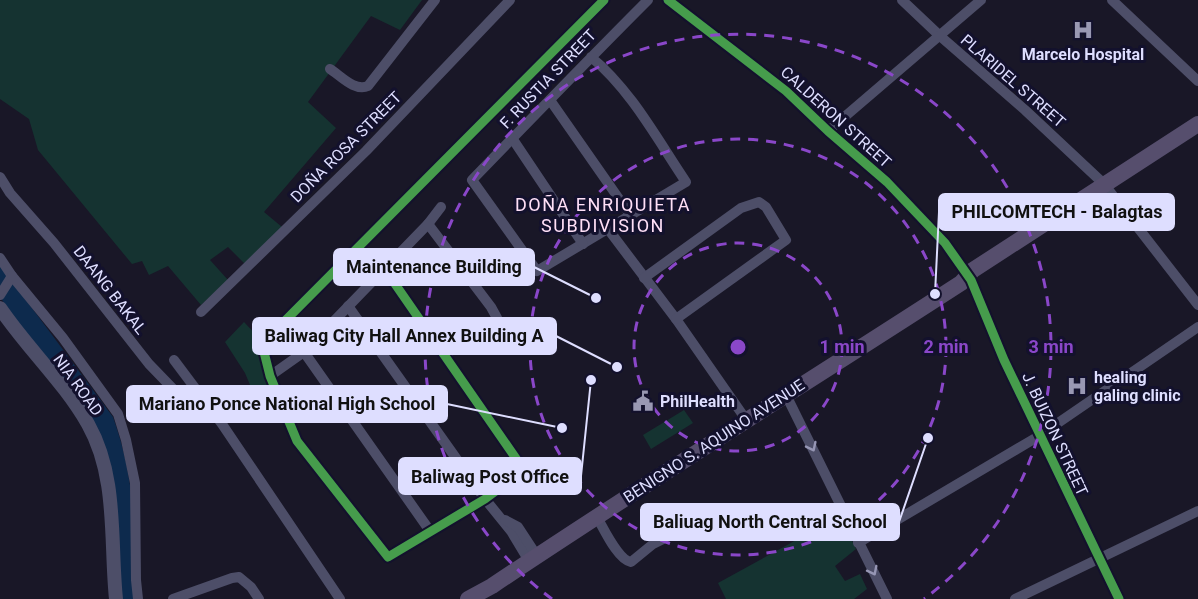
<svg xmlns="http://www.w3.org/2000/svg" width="1198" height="599" viewBox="0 0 1198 599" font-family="Roboto,sans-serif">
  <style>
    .green { fill: #153331 }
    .water { fill: #0d2a4d }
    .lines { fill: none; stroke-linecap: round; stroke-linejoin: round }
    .minor { stroke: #4d4e68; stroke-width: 10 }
    .tertiary { stroke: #4d4e68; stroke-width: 14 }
    .primary { stroke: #564e6d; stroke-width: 16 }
    .cycleway-casing { stroke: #13112d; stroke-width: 13 }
    .cycleway { stroke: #469c4c; stroke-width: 9 }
    .oneway { stroke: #9696b4 }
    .ring { fill: none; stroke: #8a47c9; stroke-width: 3; stroke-dasharray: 10 8 }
    .labels { text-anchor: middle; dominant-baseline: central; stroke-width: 6; stroke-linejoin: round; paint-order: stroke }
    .poi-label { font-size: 16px; font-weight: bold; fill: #dedeff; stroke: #13112d; text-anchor: start }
    .street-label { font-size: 16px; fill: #dedeff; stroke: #13112d }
    .neighbourhood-label { font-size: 18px; letter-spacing: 1.5px; fill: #ffe0f7; stroke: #13112d }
    .centre { fill: #8a47c9; stroke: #13112d; stroke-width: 3 }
    .ring-label { font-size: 18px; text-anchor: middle; font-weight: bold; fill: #8a47c9; stroke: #13112d; stroke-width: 6; stroke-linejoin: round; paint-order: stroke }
    .leader { fill: none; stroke: #dedeff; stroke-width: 2 }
    .callout-dot { fill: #dedeff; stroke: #13112d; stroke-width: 2 }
    .callout { fill: #dedeff; stroke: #dedeff; stroke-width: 2 }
    .callout-label { font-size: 18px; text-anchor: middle; font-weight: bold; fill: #111 }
  </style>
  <rect width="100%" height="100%" fill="#191727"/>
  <g class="green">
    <polygon points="0,0 422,0 400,30 371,16 308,102 336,128 264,212 282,227 245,264 228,247 210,260 228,280 201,305 168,266 149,275 142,261 132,264 38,150 29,119 0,99"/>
    <polygon points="244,322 261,340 276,396 258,404 245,373 225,342"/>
    <polygon points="684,410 693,423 651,449 643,435"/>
    <polygon points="840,516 856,549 835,566 845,581 860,574 867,589 854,599 726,599 718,583"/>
  </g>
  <path class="water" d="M0,265L113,417C120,437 126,458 129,479C136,518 134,560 134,599H120L109,471L26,334L0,297Z"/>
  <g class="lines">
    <g class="minor">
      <polyline points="668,0 786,91 828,131 887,182 945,243 971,280 1004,360 1119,599"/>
      <polyline points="902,0 940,36 1025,110 1104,184 1198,305"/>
      <polyline points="1112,0 1198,81"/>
      <path d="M591,57C631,90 657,139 686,182L537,271L472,180C530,120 588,60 648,0"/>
      <path d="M330,69C341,76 355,92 368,86L435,0"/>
      <polyline points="550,100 631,216"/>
      <polyline points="828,131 981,0"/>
      <polyline points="512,138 583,244"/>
      <polyline points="0,177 10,193 54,243 149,364 179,395 208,405"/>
      <polyline points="428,224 491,307 497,318 492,324 444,355"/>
      <polyline points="608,229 676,319 747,421"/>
      <polyline points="0,258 12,276 0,295"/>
      <polyline points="384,268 524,470 485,499 388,557 297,441 270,376 262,344 604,0"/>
      <polyline points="12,276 63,338 118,414 126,440 135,483 136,580 138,599"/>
      <polyline points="644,278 741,208 759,202 766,207 786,240 676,319"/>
      <polyline points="348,306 485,499 511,531 529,561"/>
      <polyline points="201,312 366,151 510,0"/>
      <polyline points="304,352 430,531"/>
      <polyline points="174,360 222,424 340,599"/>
      <polyline points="270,376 304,352 428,224 441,207"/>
      <polyline points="786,395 887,599"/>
      <path d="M597,517C604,529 618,560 631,562L653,544L685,528"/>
      <polyline points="505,520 518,527 537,556"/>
      <polyline points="858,543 1039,436 1198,327"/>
      <polyline points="173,599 232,578 239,577 251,587 259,599"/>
      <polyline points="1015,599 1198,511"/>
    </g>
    <path class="tertiary" d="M0,308C27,348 64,382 88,424C118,477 110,541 116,599"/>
    <path class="primary" d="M468,599L492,586C647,482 805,384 961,283L973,270L1198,124"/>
    <g class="cycleway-casing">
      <g id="cycleway">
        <polyline points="668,0 786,91 828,131 887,182 945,243 971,280 1004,360 1119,599"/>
        <polyline points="384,268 524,470 485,499 388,557 297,441 270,376 262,344 604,0"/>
      </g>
    </g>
    <use href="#cycleway" class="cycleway"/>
  </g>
  <defs><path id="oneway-chevron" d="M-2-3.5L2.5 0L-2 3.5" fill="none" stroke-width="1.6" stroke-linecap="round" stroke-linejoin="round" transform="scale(1.5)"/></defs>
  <g class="oneway">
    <use href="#oneway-chevron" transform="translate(812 447) rotate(64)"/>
    <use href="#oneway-chevron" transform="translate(873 571) rotate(63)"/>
  </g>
  <g class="ring">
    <circle cx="738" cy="347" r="104"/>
    <circle cx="738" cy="347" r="208"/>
    <path d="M552 599A313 313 0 1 1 924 599"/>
  </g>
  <defs>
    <g id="hospital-bare" transform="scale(1.62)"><path d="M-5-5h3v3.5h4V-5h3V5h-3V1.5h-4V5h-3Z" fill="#9998b3" stroke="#13112d" stroke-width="2.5" paint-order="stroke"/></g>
    <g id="civic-bare" transform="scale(1.62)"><path d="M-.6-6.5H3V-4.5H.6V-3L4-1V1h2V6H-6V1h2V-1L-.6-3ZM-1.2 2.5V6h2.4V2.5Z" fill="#9998b3" stroke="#13112d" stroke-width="2.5" paint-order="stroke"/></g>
  </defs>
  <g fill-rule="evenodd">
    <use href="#hospital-bare" x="1083" y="30"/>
    <use href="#hospital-bare" x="1077" y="386"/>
    <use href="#civic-bare" x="643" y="401"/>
  </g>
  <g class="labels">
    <g class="poi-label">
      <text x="1083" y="54" text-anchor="middle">Marcelo Hospital</text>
      <text x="1094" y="377">healing<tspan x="1094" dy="18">galing clinic</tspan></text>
      <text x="660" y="401">PhilHealth</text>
    </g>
    <g class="street-label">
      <text transform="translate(548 79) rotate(-46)">F. RUSTIA STREET</text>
      <text transform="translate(1013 81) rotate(41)">PLARIDEL STREET</text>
      <text transform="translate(836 117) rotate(42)">CALDERON STREET</text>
      <text transform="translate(346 147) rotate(-45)">DOÑA ROSA STREET</text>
      <text transform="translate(110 290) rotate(52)">DAANG BAKAL</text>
      <text transform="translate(78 385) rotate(54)">NIA ROAD</text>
      <text transform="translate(1055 434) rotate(65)">J. BUIZON STREET</text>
      <text transform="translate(714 441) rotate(-33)">BENIGNO S. AQUINO AVENUE</text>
    </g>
    <g class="neighbourhood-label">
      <text x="603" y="204">DOÑA ENRIQUIETA<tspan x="603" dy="21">SUBDIVISION</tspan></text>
    </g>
  </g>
  <circle cx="738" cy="347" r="9" class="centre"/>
  <g class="ring-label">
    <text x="842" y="353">1 min</text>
    <text x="946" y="353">2 min</text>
    <text x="1051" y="353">3 min</text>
  </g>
  <path class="leader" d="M935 294L939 212M596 298L534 267M617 367L556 336M562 428L447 404M591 380L581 476M928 438L899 522"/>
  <g class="callout-dot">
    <circle cx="935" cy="294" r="6"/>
    <circle cx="596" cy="298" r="6"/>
    <circle cx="617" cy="367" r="6"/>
    <circle cx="562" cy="428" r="6"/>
    <circle cx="591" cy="380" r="6"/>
    <circle cx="928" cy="438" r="6"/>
  </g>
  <g class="callout">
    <rect x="939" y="194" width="235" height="36" rx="6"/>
    <rect x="334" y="249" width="200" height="36" rx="6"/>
    <rect x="253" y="318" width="303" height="36" rx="6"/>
    <rect x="127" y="386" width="320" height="36" rx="6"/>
    <rect x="399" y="458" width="182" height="36" rx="6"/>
    <rect x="641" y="504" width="258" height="36" rx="6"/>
  </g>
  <g class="callout-label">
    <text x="1057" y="218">PHILCOMTECH - Balagtas</text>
    <text x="434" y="273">Maintenance Building</text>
    <text x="404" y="342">Baliwag City Hall Annex Building A</text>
    <text x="287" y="410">Mariano Ponce National High School</text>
    <text x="490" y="483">Baliwag Post Office</text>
    <text x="770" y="528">Baliuag North Central School</text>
  </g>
</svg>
